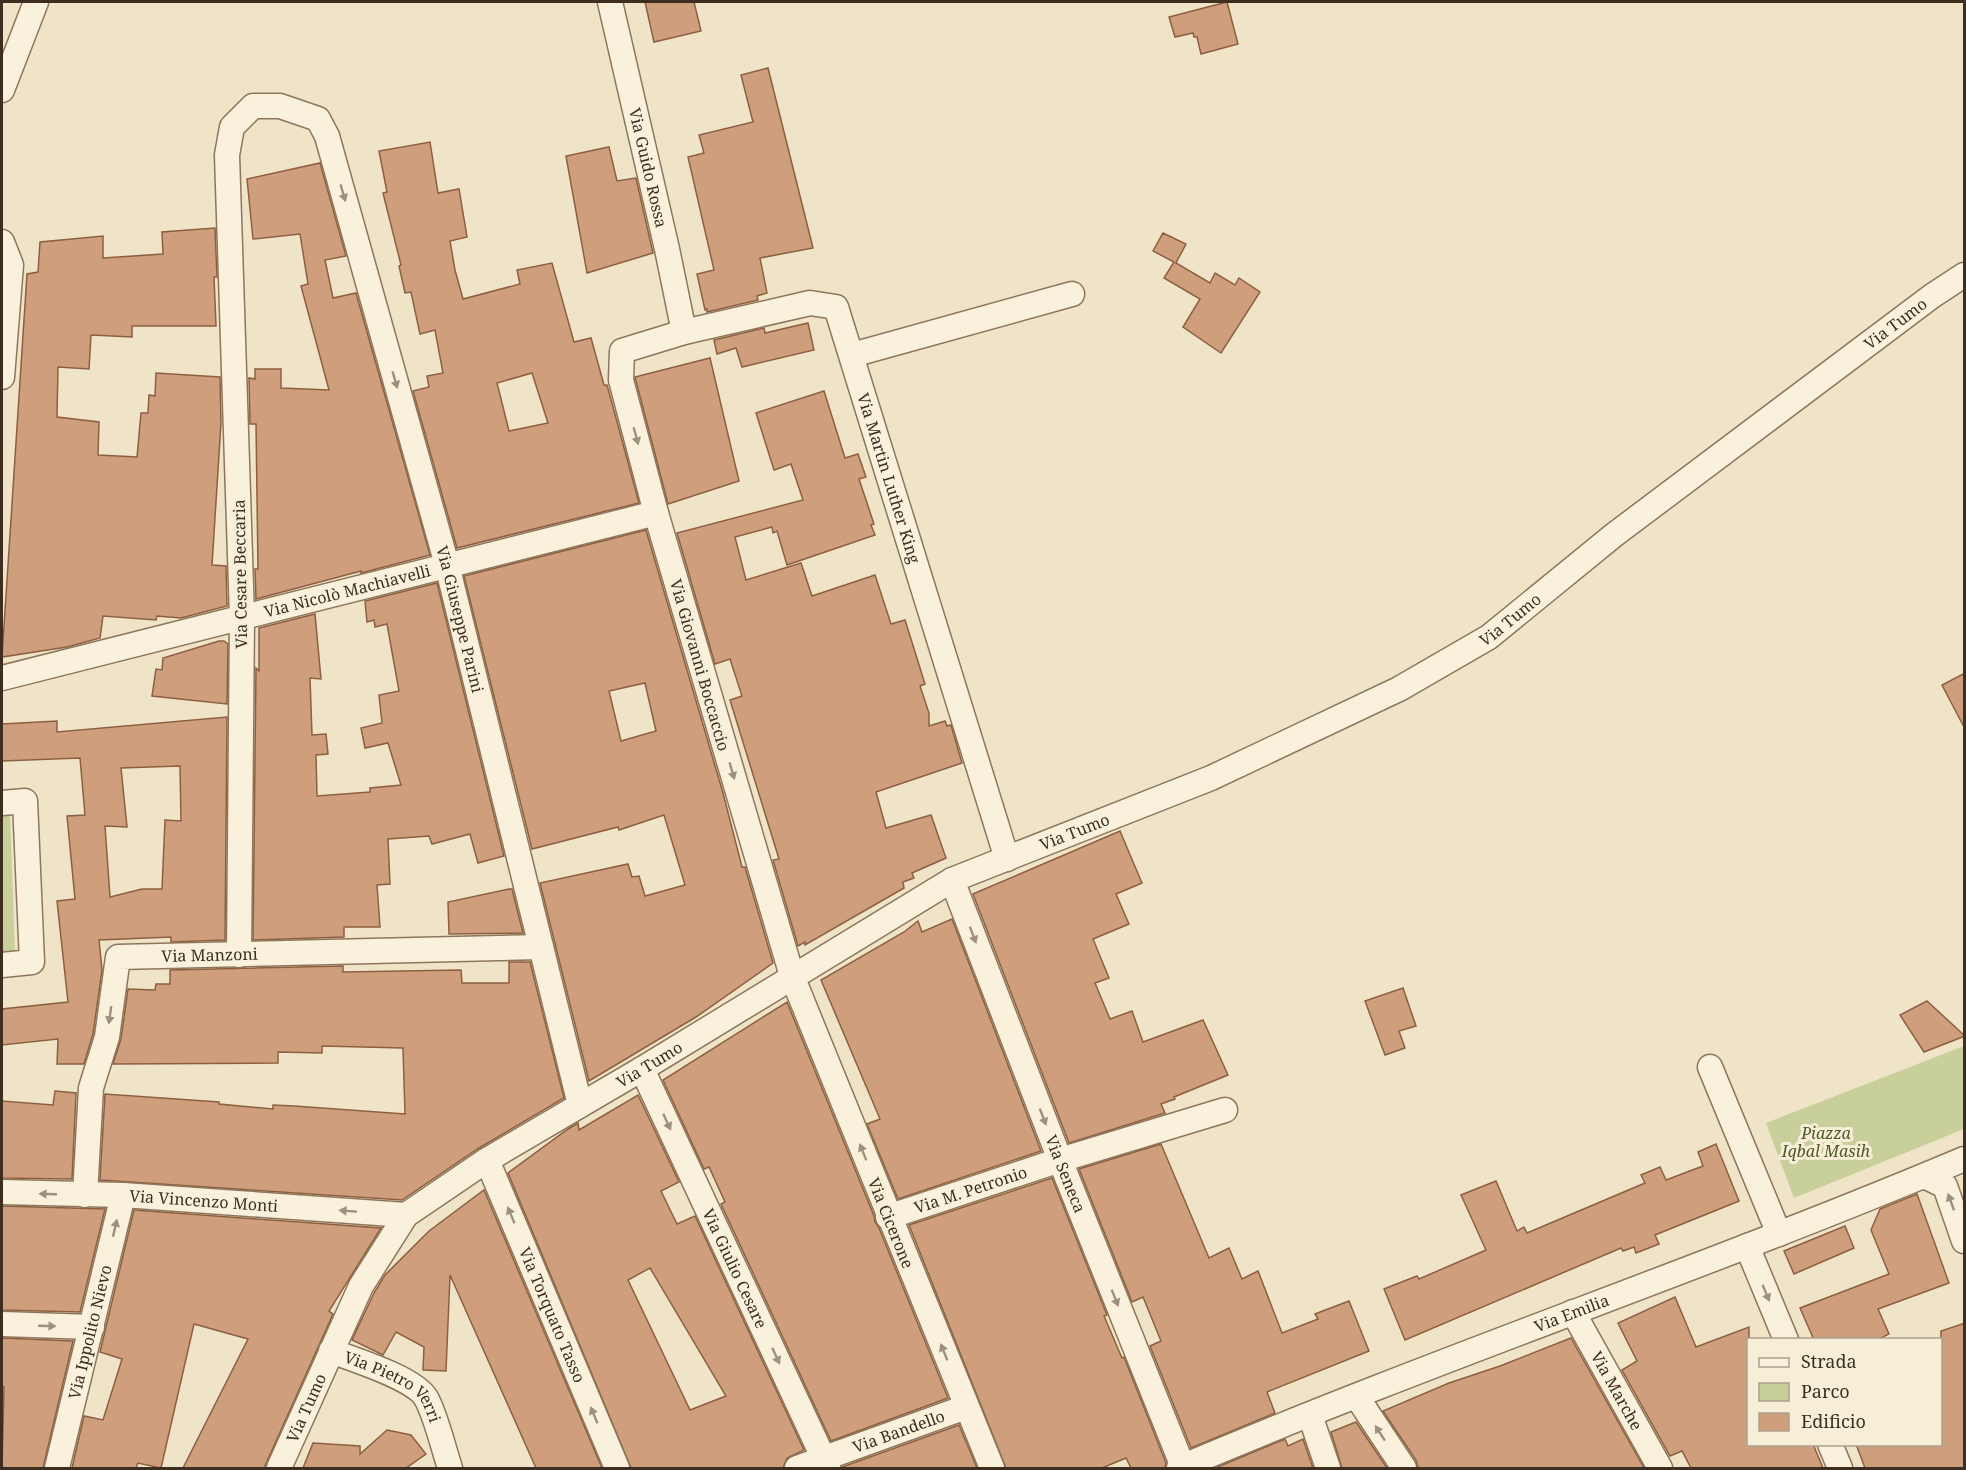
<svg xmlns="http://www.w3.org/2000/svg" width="1966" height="1470" viewBox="0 0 1966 1470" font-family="'Noto Serif',serif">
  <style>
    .green { fill: #c9cf9b }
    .building { fill: #cf9f7d; stroke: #8d5f41; stroke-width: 1.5; fill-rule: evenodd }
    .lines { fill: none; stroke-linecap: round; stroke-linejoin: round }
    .minor-casing { stroke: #8d765c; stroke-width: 27 }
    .minor { stroke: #faf1dc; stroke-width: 24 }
    .oneway { fill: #9c907e }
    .labels { text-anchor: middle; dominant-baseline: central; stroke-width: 6; stroke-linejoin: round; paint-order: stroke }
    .street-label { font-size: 16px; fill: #3d2e20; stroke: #f7eed8 }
    .park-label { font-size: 16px; font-style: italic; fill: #4d5a26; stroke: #f7eed8 }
  </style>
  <rect width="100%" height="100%" fill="#f0e4c8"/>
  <g class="green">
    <polygon points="2,814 10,814 15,955 2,956"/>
    <polygon points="1964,1046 1964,1129 1794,1198 1766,1123"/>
  </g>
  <g class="building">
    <polygon points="645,2 694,2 701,31 654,42"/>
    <polygon points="1227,2 1238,44 1201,54 1197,37 1194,37 1193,33 1175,37 1169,17"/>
    <polygon points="768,68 813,248 760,258 767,293 757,296 758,300 707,312 707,309 705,310 697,274 714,270 688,157 704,153 699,135 753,122 741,75"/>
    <path d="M430,142L438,193L459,189L467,237L450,241L455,270L463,299L520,284L517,270L552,263L574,342L591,338L604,385H607L639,503L457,548L413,391L429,387L427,376L443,373L435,330L420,334L411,292L405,293L399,266L401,265L383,193L387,192L379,151ZM532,373L548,423L509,431L497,383Z"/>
    <polygon points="609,147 617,181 636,178 653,253 587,273 566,156"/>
    <polygon points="320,163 346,256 325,260 333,298 356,293 430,555 361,573 361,571 256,599 255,569 258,569 256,424 250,424 249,378 255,379 255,369 281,369 281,388 329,390 301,286 308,284 300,234 253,239 247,179"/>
    <polygon points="215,228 217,277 214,277 216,326 132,326 132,337 91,335 89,369 58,367 57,417 99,422 98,455 137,457 141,413 148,413 149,395 155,396 156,373 220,377 221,423 212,565 226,566 227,606 181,618 157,616 156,620 103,616 100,638 67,647 2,657 27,274 38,272 40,242 103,236 103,258 163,254 162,232"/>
    <polygon points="1163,233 1186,244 1176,263 1210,283 1215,273 1235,285 1239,278 1260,292 1221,353 1183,327 1200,299 1164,278 1174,262 1153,251"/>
    <polygon points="808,323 814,350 742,367 736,348 717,354 714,340 764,328 765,333"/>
    <polygon points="710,358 739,481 668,504 635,377"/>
    <polygon points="824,391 845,458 858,454 866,477 859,479 874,524 871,525 875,535 787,565 777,531 773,533 772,527 735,537 746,580 801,563 812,596 875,575 891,624 905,620 925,684 920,686 929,713 929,726 945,721 947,726 951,725 962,763 876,792 886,828 931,815 946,858 912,873 914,878 903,882 904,888 805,945 805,942 798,946 773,860 779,859 730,700 742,696 730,659 715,664 677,533 803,500 791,464 774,470 756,413"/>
    <path d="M646,530L723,793L742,867H745L773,963L696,1017L589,1081L540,883L628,864L632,877L639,876L645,896L685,885L664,815L619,830L618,827L532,849L464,576ZM645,683L656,731L621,741L609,691Z"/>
    <polygon points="437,583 504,856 478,863 470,834 432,844 429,836 388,839 390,884 377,885 380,927 344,927 344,937 253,940 256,668 259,671 259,628 315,614 321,679 310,678 312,735 326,734 328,754 316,755 317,796 370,792 370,788 401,785 388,743 365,748 361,728 382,723 379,695 399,691 387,624 375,627 374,620 367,622 365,601"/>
    <polygon points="219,641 224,641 228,644 227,704 152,696 156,669 162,670 163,658"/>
    <polygon points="1965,673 1965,729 1942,685"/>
    <path d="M227,717L225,940L171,942V937L99,940L102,970L93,1034L84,1064H57L58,1039L2,1045V1009L68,1002L57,901L75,899L67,816L85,815L80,758L2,761V724L57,721V732ZM180,766L181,821L165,820L162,889H142L110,897L105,826L127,827L121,768Z"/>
    <polygon points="1120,831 1142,883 1116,894 1129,924 1093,939 1109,978 1095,983 1110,1019 1132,1011 1143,1042 1203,1020 1228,1075 1174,1097 1175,1099 1161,1104 1165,1113 1069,1143 973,894"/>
    <polygon points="509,889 512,889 523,933 449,934 448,902"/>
    <polygon points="952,919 1041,1151 898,1199 867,1124 880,1119 821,980 904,932 918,921 922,932"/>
    <polygon points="509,962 530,962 564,1098 479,1148 402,1200 100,1180 105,1094 219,1102 219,1104 273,1109 273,1105 294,1106 405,1114 403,1048 322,1046 322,1053 278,1052 278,1063 113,1064 121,1039 128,989 155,990 156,984 170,984 170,970 343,966 343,972 461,970 462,983 509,983"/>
    <polygon points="1403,988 1416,1026 1399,1031 1405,1048 1385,1055 1365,1001"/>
    <polygon points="1927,1001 1965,1036 1924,1052 1900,1015"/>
    <polygon points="787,1002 874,1216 875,1222 879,1228 948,1398 831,1441 721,1204 725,1202 709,1167 704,1169 663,1080"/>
    <polygon points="55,1091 76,1093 72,1179 2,1178 2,1101 53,1105"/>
    <path d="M638,1095L679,1182L661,1191L677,1224L695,1216L804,1450L787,1458L783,1468H631L508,1173L568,1129L578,1123L579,1130ZM650,1268L726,1396L690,1410L628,1280Z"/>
    <polygon points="1161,1144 1209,1258 1229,1248 1242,1279 1258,1271 1282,1333 1318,1319 1315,1314 1349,1301 1369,1351 1267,1392 1275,1413 1191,1448 1150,1346 1161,1341 1143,1297 1132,1302 1079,1169"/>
    <polygon points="1716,1144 1739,1201 1655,1235 1659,1244 1636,1253 1634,1247 1623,1251 1621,1248 1405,1340 1384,1289 1417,1276 1419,1279 1486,1250 1461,1195 1496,1181 1517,1231 1524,1227 1527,1233 1645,1183 1641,1175 1660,1167 1666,1180 1703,1166 1698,1152"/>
    <polygon points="1052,1178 1107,1315 1104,1316 1122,1358 1124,1357 1166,1463 1165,1468 1131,1468 1126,1458 1102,1468 1006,1468 909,1225"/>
    <polygon points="484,1190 602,1468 536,1468 450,1275 446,1371 423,1370 424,1347 396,1332 383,1355 352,1340 374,1293 385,1275 429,1231"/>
    <polygon points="1917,1194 1949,1283 1878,1309 1889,1334 1877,1340 1814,1340 1800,1308 1889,1274 1871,1230 1880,1209"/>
    <polygon points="2,1206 105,1209 80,1312 2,1310"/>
    <polygon points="134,1210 381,1228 329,1311 333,1314 264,1468 183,1468 248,1339 194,1324 161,1468 138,1463 136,1468 72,1468 84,1416 103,1420 122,1359 100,1352"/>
    <polygon points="1845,1226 1854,1248 1794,1274 1784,1251"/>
    <polygon points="1675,1297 1696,1347 1749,1327 1749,1444 1813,1444 1823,1468 1691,1468 1682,1451 1670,1456 1622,1370 1637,1361 1618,1323"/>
    <polygon points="1965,1323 1965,1468 1865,1468 1856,1444 1941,1444 1941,1331"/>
    <polygon points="2,1338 73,1341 43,1468 2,1468 4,1387 2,1387"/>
    <polygon points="1571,1338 1644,1468 1418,1468 1416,1460 1383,1411 1449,1383 1500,1366"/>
    <polygon points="1356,1422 1387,1468 1342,1468 1331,1432"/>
    <polygon points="959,1425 977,1468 842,1468 842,1467"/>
    <polygon points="387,1430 411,1435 426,1454 406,1468 303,1468 313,1443 360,1446 360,1454"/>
    <polygon points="1285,1439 1288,1446 1303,1439 1313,1468 1215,1468"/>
  </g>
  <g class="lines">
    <g class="minor-casing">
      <g id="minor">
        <path id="s1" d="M610,2L667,249L684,332"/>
        <polyline points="2,90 36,2"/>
        <polyline points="2,242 11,265 2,377"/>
        <polyline points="852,355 1072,294"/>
        <path id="s2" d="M2,678L656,513"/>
        <polyline points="2,803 25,801 32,962 2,965"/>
        <path id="s3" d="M952,880L1060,1160L1183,1467"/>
        <path id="s4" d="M239,955L242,617L227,155L232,127L253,106H280L318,119L327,136L447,565L580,1105"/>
        <polyline points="1710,1067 1779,1234"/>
        <path id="s5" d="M642,1069L828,1468"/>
        <path id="s6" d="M487,1160L617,1468"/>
        <polyline points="1924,1176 1945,1186 1964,1241"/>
        <path id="s7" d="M2,1192L123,1195L406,1215"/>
        <path id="s8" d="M85,1195L91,1088L107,1037L118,957L541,947"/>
        <path id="s9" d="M888,1217L1060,1160L1225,1110"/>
        <polyline points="1747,1246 1786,1340"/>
        <path id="s10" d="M1573,1312L1660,1468"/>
        <polyline points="2,1324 92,1327"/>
        <path id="s11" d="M331,1351C355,1360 414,1378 426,1398C435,1413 444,1450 450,1468"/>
        <polyline points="1357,1397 1404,1468"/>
        <polyline points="1310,1415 1328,1468"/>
        <polyline points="1830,1444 1840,1468"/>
        <path id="s12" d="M57,1468L123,1195"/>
        <path id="s13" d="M279,1468L361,1286L406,1215L487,1160L642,1069L952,880L1211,778L1399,689L1489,637L1614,535L1932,296L1964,275"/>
        <path id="s14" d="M797,1468L966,1407"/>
        <path id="s15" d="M992,1468L792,976L656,513L621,380L622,351L684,332L810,303L836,307L1007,859"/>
        <path id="s16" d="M1179,1468C1438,1358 1705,1268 1964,1159"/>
      </g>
    </g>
    <use href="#minor" class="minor"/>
  </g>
  <defs><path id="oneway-solid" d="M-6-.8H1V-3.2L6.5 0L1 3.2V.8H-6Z" transform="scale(1.5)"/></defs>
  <g class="oneway">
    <use href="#oneway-solid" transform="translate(343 193) rotate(74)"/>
    <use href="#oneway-solid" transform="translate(395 380) rotate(74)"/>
    <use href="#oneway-solid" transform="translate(636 436) rotate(75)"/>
    <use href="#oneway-solid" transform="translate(732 771) rotate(74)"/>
    <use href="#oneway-solid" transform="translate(973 935) rotate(69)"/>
    <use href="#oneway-solid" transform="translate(110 1015) rotate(98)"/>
    <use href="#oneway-solid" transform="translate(1043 1117) rotate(69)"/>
    <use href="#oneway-solid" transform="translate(667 1122) rotate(65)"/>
    <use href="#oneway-solid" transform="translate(863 1152) rotate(-112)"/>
    <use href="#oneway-solid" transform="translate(48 1194) rotate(-178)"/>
    <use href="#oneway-solid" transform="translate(1951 1202) rotate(-110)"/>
    <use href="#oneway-solid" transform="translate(348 1211) rotate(-176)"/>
    <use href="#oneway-solid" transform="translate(511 1215) rotate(-113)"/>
    <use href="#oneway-solid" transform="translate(115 1228) rotate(-77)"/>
    <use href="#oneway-solid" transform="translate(1766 1293) rotate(67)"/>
    <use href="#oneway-solid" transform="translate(1115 1298) rotate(68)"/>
    <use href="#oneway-solid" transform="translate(47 1326) rotate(2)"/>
    <use href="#oneway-solid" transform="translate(944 1352) rotate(-112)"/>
    <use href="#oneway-solid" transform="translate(776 1356) rotate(65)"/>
    <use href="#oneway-solid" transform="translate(594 1415) rotate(-113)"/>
    <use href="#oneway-solid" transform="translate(1380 1433) rotate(-123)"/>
  </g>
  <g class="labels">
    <g class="street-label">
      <text stroke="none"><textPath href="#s1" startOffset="170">Via Guido Rossa</textPath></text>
      <text stroke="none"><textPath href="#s13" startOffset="2028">Via Tumo</textPath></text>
      <text stroke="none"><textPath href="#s15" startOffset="1580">Via Martin Luther King</textPath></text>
      <text transform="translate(240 574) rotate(-91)">Via Cesare Beccaria</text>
      <text stroke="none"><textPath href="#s2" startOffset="356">Via Nicolò Machiavelli</textPath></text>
      <text stroke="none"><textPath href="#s4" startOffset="1446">Via Giuseppe Parini</textPath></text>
      <text stroke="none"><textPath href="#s13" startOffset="1542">Via Tumo</textPath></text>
      <text transform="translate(700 665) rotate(74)">Via Giovanni Boccaccio</text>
      <text stroke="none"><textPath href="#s13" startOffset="1056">Via Tumo</textPath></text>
      <text stroke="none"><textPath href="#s8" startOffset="333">Via Manzoni</textPath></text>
      <text stroke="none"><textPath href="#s13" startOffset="570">Via Tumo</textPath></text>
      <text stroke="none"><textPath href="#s3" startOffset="315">Via Seneca</textPath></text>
      <text stroke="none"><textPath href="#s9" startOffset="87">Via M. Petronio</textPath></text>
      <text stroke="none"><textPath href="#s7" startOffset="202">Via Vincenzo Monti</textPath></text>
      <text transform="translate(891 1223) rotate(68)">Via Cicerone</text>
      <text stroke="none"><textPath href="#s5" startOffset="220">Via Giulio Cesare</textPath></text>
      <text stroke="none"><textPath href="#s16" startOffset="422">Via Emilia</textPath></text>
      <text stroke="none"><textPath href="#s6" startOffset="168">Via Torquato Tasso</textPath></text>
      <text stroke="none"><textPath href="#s12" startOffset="140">Via Ippolito Nievo</textPath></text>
      <text stroke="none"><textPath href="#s10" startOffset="90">Via Marche</textPath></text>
      <text stroke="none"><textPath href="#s11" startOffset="74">Via Pietro Verri</textPath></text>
      <text stroke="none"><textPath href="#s13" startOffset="66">Via Tumo</textPath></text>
      <text stroke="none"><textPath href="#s14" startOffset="108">Via Bandello</textPath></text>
    </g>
    <g class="park-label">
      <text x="1826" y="1133">Piazza<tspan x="1826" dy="18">Iqbal Masih</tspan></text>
    </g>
  </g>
  <rect width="1966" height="1470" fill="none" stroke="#3d2e20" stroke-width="6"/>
  <rect x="1747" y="1338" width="195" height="108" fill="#f7eed8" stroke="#ada18e" stroke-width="1.5"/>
  <rect x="1759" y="1358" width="30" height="9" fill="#faf1dc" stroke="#ada18e" stroke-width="1.5"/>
  <text x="1801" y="1368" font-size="18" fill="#3d2e20">Strada</text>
  <rect x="1759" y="1383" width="30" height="18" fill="#c9cf9b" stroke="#ada18e" stroke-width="1.5"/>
  <text x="1801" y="1398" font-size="18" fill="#3d2e20">Parco</text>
  <rect x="1759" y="1413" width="30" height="18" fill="#cf9f7d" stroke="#ada18e" stroke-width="1.5"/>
  <text x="1801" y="1428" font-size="18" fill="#3d2e20">Edificio</text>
</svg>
